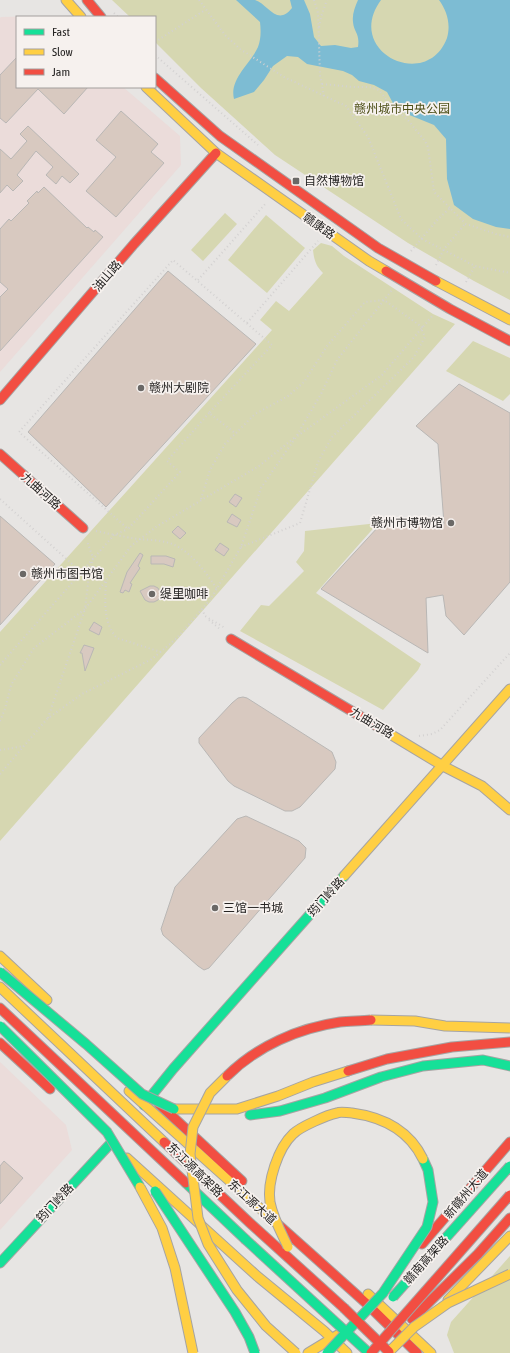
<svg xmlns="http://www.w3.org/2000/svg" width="510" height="1353" viewBox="0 0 510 1353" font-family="'Asap Condensed','Noto Sans SC',sans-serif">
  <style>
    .commercial { fill: #ebdcda }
    .green { fill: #d6d7b1 }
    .water { fill: #7dbcd3 }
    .building { fill: #d8c9c0; stroke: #b9b7b5 }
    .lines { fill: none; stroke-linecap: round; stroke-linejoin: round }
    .fast-casing { stroke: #a6a4a3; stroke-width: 11 }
    .slow-casing { stroke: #a6a4a3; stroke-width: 11 }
    .jam-casing { stroke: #a6a4a3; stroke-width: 11 }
    .path { stroke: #d3d1d1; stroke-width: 2; stroke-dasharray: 1 3; stroke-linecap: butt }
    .fast { stroke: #16e098; stroke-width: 9 }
    .slow { stroke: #ffcf43; stroke-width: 9 }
    .jam { stroke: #f24e42; stroke-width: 9 }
    .fast-bridge-casing { stroke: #a6a4a3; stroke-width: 11; stroke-linecap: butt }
    .slow-bridge-casing { stroke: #a6a4a3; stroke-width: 11; stroke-linecap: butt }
    .jam-bridge-casing { stroke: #a6a4a3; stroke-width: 11; stroke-linecap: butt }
    .fast-bridge { stroke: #16e098; stroke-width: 9 }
    .slow-bridge { stroke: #ffcf43; stroke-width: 9 }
    .jam-bridge { stroke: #f24e42; stroke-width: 9 }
    .poi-dot { fill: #6a6866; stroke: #f6f1ee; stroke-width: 1.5 }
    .labels { text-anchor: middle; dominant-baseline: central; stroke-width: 3.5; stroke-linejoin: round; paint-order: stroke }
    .park-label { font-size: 12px; fill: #4d4f17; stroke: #f6f1ee }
    .poi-label { font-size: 12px; fill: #262423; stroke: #f6f1ee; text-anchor: start }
    .street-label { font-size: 12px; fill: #262423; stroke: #f6f1ee }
  </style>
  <rect width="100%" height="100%" fill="#e7e5e3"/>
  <g class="commercial">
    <polygon points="41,16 42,17 17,17 17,87 123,87 180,136 181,165 0,372 0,18 1,17"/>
    <polygon points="0,1062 66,1125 72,1150 0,1230"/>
  </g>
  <g class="green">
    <polygon points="112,0 510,0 510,300 474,281 408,243 275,155 201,88 155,42 155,17 130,17"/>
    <polygon points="225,213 237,224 203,261 191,250"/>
    <polygon points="266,215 305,248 267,293 228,260"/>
    <path d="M321,243L332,246L344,256L433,314L455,324L0,841V632L272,330L260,320L276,301L289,311L323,273C316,266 314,260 313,250Z"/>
    <polygon points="473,341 510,358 510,394 503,401 446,371"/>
    <polygon points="378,523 316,593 421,664 418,670 383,710 240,631 261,605 269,606 304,571 296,562 304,551 305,531"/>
    <polygon points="510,1256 510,1353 454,1353 447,1335 451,1322"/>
  </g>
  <path class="water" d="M236,0C242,0 250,0 255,0C268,4 277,27 292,8L290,0H304L310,14L314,37L321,46L335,45L351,48L358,47C360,33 354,33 353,22C352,14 355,7 358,0H381C343,52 427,92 447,38C451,24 447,11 439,0H510V229L496,227L473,219L454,205L447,179L446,139L434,125L407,114L394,105L387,92L374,85L359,81L352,75L343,71L307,64L298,57L287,56L273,66L264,80L254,92L234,99C229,79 251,63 258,47C261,39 261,31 260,22Z"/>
  <g class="building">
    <polygon points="17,57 17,87 88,87 64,114 38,89 6,123 0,118 0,75"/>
    <polygon points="121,111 158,144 151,152 164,163 116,217 86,191 116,157 96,140"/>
    <polygon points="28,126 79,174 70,183 62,176 56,184 46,175 53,167 36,151 17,175 23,181 13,191 7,185 0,193 0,149 11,159 27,141 20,134"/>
    <polygon points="44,187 87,228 88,227 94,232 95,230 103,237 0,351 0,297 8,289 0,282 0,229 9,219 11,221 29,203 27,201 37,191 38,193"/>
    <polygon points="168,271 256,344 106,507 28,432"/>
    <polygon points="459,384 510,413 510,582 464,635 446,616 443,595 426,598 428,653 321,589 379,526 444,524 438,444 416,426"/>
    <polygon points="235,494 242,498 236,507 229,502"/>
    <polygon points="232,514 241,520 237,527 227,522"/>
    <polygon points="0,516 55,564 0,625"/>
    <polygon points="178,526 186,533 180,539 172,532"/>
    <polygon points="220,543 229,549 224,556 215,550"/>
    <polygon points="140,553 143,555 138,566 140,568 130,583 132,584 129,592 125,590 123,593 120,592 127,572"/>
    <polygon points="151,556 166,556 175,559 173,567 164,564 151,564"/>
    <polygon points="150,586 154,586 158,588 160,592 160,597 158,600 154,602 149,602 145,600 140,591"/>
    <polygon points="94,622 102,627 99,635 89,630"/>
    <polygon points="84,645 94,648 85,671 82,653 80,653"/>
    <polygon points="243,697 247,698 332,752 336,762 335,769 300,807 292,811 285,811 234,786 228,781 199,743 199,738 232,703 238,698"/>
    <polygon points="246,816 299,841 306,848 305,858 209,968 204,970 198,966 163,935 161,929 175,887 237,819"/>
    <polygon points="4,1161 23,1178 0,1204 0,1166"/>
  </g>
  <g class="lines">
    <g class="fast-casing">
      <g id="fast">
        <polyline points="144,1105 173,1069 344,876"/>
        <polyline points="250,1115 280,1111 325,1098 381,1077 423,1066 483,1060 510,1066"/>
        <polyline points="186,1183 245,1239"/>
        <polyline points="0,1263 111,1143"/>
      </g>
    </g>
    <g class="slow-casing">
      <g id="slow">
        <polyline points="66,0 81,17"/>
        <polyline points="146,87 216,153 369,261 386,271"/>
        <polyline points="436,281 510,320"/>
        <polyline points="380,728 443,766 482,786 510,810"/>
        <polyline points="344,876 510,689"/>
        <polyline points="0,956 47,1000"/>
        <polyline points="0,987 164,1142"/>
        <polyline points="129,1091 272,1219"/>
        <polyline points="174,1109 237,1109 278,1096 313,1082 348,1071"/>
        <polyline points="127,1158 257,1276 324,1331 347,1353"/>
        <polyline points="368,1294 431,1353"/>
        <polyline points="448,1300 510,1236"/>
        <polyline points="308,1353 341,1333"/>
      </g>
    </g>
    <g class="jam-casing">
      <g id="jam">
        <polyline points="87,0 101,17"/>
        <polyline points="155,78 220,136 378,248 436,281"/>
        <polyline points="386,271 450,309 510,341"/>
        <polyline points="0,400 134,244 216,153"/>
        <polyline points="0,454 83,528"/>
        <polyline points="231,639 380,728"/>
        <polyline points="0,1008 186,1183"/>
        <polyline points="0,1043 50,1089"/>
        <polyline points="348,1071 387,1059 452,1047 510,1042"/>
        <polyline points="159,1104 242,1181"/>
        <polyline points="164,1142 250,1223 344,1308"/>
        <polyline points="272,1219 367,1304 417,1353"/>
        <polyline points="422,1244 510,1142"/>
        <polyline points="412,1319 478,1254 510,1218"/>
      </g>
    </g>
    <g class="path">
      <polyline points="199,0 225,35 240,49 284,77 346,106 368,137 401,219 422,239 475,266 510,273"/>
      <polyline points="314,0 318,13 320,75 324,96"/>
      <polyline points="114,13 118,17"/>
      <polyline points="319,27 321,17 327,0"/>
      <polyline points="155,42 205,10"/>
      <polyline points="155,55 258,145"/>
      <polyline points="322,84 353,87 370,87 379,90 393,108 407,119 425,141 428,147 434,192 450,208"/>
      <polyline points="411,251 438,219 450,208 466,224 496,234 510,237"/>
      <polyline points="436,265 444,249 465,224"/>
      <polyline points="198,280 266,203"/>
      <polyline points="466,282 475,266"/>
      <polyline points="247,323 318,241"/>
      <polyline points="209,413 167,461 180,472 128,529 19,432 173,260 272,345 209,413 235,433"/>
      <polyline points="297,435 321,394 337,360 392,290"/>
      <polyline points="0,499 82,573"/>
      <polyline points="201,499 210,470 225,444 255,414 288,396 304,382 327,346 365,302 384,300 422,327 421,328 425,337 414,357 332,437 318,462 300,523 241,547"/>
      <path d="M96,531C110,534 124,537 138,539C152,540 168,540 180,548C196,558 206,573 217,589"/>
      <path d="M106,582C105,601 103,623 117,638L161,652"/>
      <polyline points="202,609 205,616 225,628"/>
      <polyline points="209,620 221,630"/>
      <polyline points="0,665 114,535 128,529"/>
      <polyline points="48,718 85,609 131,546 156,527 259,466 294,438"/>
      <polyline points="0,721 5,709 11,685 34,648 85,609 89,575 93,558 87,541"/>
      <polyline points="419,736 432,734 440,730 510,653"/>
      <polyline points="0,750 24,746"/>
      <polyline points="0,774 47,719 82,694 152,659 177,638 210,600 216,590 241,547 261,488 296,437 382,375 433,315"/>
    </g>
    <use href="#fast" class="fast"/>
    <use href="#slow" class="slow"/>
    <use href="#jam" class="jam"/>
    <g class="fast-bridge-casing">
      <g id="fast-bridge">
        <polyline points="0,972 86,1044 142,1094 174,1109"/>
        <polyline points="0,1026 107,1132 140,1187"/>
        <polyline points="155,1191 235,1312 249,1337 255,1353"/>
        <polyline points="245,1239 369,1353"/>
        <polyline points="393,1297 510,1166"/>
        <polyline points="327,1353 383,1293 427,1227 433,1202 428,1170 423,1159"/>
      </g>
    </g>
    <g class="slow-bridge-casing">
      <g id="slow-bridge">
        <polyline points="371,1020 415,1021 445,1026 510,1028"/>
        <polyline points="227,1076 210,1093 193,1127 190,1154 198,1218 208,1244 237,1290 266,1326 296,1353"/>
        <polyline points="140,1187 162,1228 175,1268 193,1353"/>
        <path d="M288,1247C281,1232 273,1218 270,1202C267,1182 278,1148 293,1134C300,1127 327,1115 337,1113C341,1111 347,1113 352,1113C382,1117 409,1130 423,1159"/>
        <polyline points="388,1353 414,1327 448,1303 510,1274"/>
      </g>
    </g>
    <g class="jam-bridge-casing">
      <g id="jam-bridge">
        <path d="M227,1076C257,1046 299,1028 340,1022C350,1021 361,1021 371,1020"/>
        <polyline points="344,1308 389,1352"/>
        <polyline points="371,1353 510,1195"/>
      </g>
    </g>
    <use href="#fast-bridge" class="fast-bridge"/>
    <use href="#slow-bridge" class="slow-bridge"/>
    <use href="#jam-bridge" class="jam-bridge"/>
  </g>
  <g class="poi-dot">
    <rect x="292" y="177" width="8" height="8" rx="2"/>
    <circle cx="141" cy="388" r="4"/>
    <circle cx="451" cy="523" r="4"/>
    <circle cx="23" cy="574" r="4"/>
    <circle cx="152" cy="594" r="4"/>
    <circle cx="215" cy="908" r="4"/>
  </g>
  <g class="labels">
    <g class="park-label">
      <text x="402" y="109">赣州城市中央公园</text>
    </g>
    <g class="poi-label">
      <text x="304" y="181">自然博物馆</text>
      <text x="149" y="388">赣州大剧院</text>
      <text x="443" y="523" text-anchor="end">赣州市博物馆</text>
      <text x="31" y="574">赣州市图书馆</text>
      <text x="160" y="594">缇里咖啡</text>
      <text x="223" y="908">三馆一书城</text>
    </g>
    <g class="street-label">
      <text transform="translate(319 226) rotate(35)">赣康路</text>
      <text transform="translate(107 276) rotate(-49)">油山路</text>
      <text transform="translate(41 491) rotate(42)">九曲河路</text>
      <text transform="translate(372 723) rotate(31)">九曲河路</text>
      <text transform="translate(326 897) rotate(-48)">筠门岭路</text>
      <text transform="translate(195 1170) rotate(44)">东江源高架路</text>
      <text transform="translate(466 1194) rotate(-50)">新赣州大道</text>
      <text transform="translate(252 1202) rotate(42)">东江源大道</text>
      <text transform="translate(55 1203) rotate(-47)">筠门岭路</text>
      <text transform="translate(426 1260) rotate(-48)">赣南高架路</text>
    </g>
  </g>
  <rect x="16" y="16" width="140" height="72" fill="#f6f1ee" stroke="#a39f9d"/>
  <rect x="24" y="29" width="20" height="6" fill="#16e098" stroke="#a39f9d"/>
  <text x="52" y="36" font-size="12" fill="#262423">Fast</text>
  <rect x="24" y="49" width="20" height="6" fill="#ffcf43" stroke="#a39f9d"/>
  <text x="52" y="56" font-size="12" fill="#262423">Slow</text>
  <rect x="24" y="69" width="20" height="6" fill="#f24e42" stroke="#a39f9d"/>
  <text x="52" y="76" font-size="12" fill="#262423">Jam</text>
</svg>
